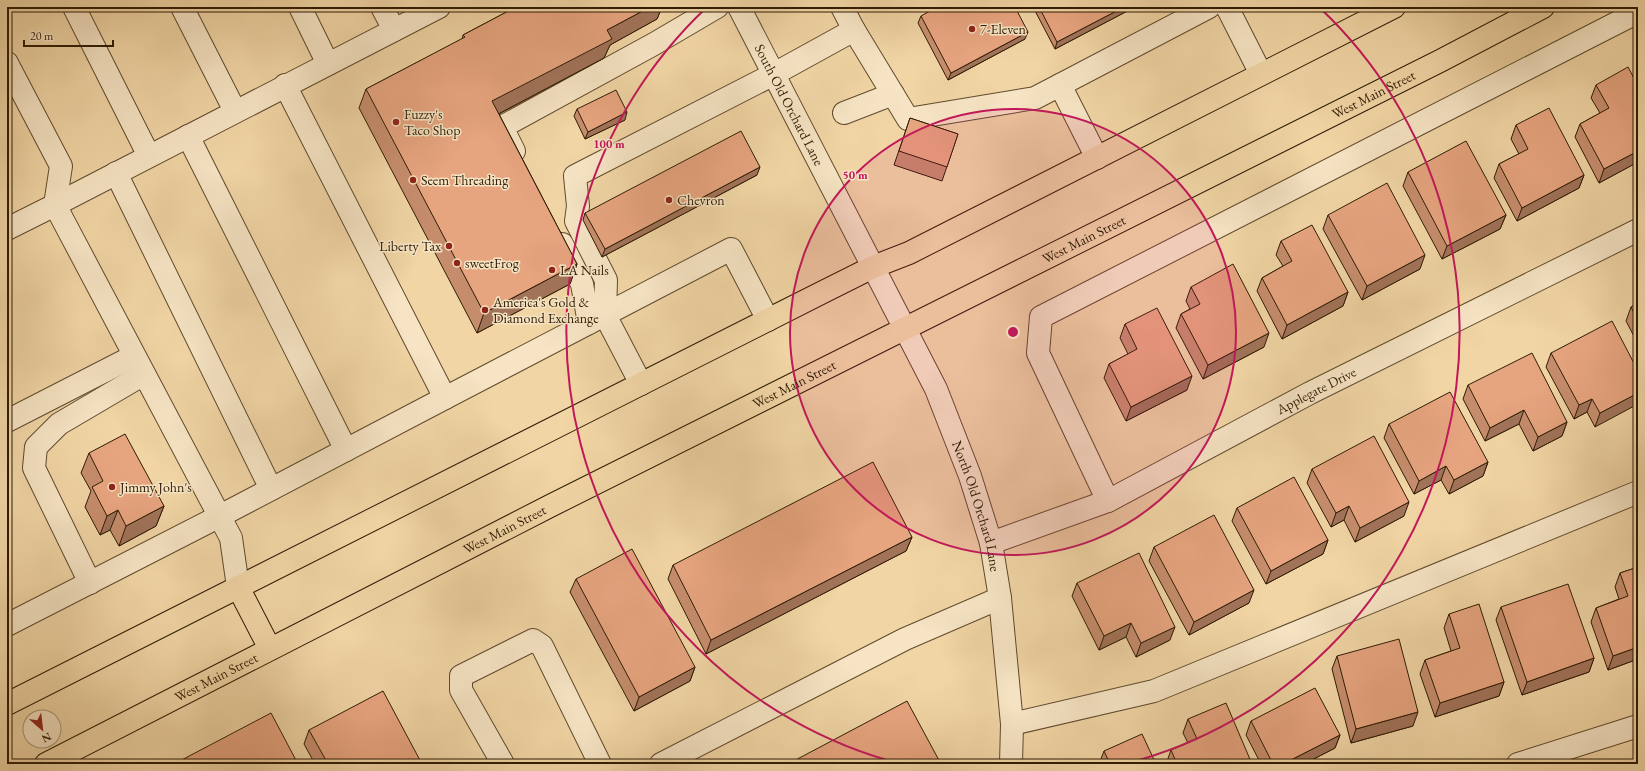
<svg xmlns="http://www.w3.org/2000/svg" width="1645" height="771" viewBox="0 0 1645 771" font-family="'EB Garamond',serif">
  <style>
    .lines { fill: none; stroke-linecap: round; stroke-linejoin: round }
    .minor-casing { stroke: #604a2d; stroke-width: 24 }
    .major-casing { stroke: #2f1c05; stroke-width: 24 }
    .minor { stroke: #f6e4c4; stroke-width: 22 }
    .major { stroke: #f1d5a5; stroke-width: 22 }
    .wall { fill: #c68d6d; stroke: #2f1c05 }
    .shaded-wall { fill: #a17359; stroke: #2f1c05 }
    .building { fill: #e6a47f; stroke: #2f1c05 }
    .ring { fill: none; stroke: #c2185b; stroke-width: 2 }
    .poi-dot { fill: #8f2418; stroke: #f6e4c4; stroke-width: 1.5 }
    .labels { text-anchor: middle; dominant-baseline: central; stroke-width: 3; stroke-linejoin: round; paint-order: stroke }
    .poi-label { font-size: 14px; fill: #2f1c05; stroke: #f6e4c4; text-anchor: start }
    .street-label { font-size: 14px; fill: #2f1c05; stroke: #f6e4c4 }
    .centre { fill: #c2185b; stroke: #f6e4c4; stroke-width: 2 }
    .ring-label { font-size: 12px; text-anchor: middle; font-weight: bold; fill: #c2185b; stroke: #f6e4c4; stroke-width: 3; stroke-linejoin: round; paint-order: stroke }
  </style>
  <rect width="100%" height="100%" fill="#f1d5a5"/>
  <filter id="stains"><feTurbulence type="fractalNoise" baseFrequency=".005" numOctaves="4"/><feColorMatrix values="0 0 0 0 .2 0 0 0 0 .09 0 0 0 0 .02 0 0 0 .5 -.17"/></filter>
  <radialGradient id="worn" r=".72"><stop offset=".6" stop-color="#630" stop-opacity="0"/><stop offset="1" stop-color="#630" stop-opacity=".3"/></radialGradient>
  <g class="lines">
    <g class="minor-casing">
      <g id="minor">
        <polyline points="74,7 149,156"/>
        <polyline points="182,7 235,111"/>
        <polyline points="300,7 328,64"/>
        <polyline points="382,7 394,30"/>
        <path id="s1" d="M739,7L936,389L970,476L991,543L1000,598L1012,724L1011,764"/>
        <polyline points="1227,7 1261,74"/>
        <polyline points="854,30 908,119 1035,98 1060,85"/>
        <polyline points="7,63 61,166 55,205 7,229"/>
        <polyline points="844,113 893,94"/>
        <polyline points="188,136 346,450"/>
        <polyline points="514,151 502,127 654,44 717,7"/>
        <polyline points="1097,158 1060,85 1209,7"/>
        <polyline points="116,173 271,489"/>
        <polyline points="562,244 582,284 589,323"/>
        <polyline points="641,384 605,315 606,280 576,221 578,206 575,176 774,74 854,30 842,7"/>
        <polyline points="445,398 731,249 768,320"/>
        <polyline points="7,421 134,356"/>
        <polyline points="1108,501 1038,353 1041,317 1638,12"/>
        <path id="s2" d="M991,543L1108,501L1310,393L1638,230"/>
        <polyline points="90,583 34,468 36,447 59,424 144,374"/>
        <polyline points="238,587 231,538 55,205 439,7"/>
        <polyline points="7,625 220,516 445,398 285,85"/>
        <polyline points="1012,724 1154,691 1638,492"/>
        <polyline points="503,764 461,690 461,676 533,640 542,646 600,764"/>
        <polyline points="661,764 905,639 1000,598"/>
        <polyline points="1518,764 1638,726"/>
      </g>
    </g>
    <g class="major-casing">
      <g id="major">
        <polyline points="238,587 270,649"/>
        <polyline points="7,704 827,290 873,267 909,253 1394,7"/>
        <path id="s3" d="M46,764L552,505L1440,61L1543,7"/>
      </g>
    </g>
    <use href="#minor" class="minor"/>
    <use href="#major" class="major"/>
  </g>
  <g class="wall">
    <polygon points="516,7 662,7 657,19 610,45 604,58 499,114 577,264 570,284 477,333 359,108 366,89 462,39 463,35"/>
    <polygon points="1033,7 1135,7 1055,49"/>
    <polygon points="921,16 1025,39 948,80 918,23"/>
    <polygon points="1596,85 1638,86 1638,162 1599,183 1575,137 1580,124 1600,113 1591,98"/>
    <polygon points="577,109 625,120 585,139 574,116"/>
    <polygon points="910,118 958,134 942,181 894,165"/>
    <polygon points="1516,125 1584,175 1579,188 1517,221 1494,178 1499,164 1519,154 1511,139"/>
    <polygon points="1408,172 1506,215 1500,229 1442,259 1403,186"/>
    <polygon points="757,175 602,257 583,220 585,213"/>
    <polygon points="1328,215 1420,269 1362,300 1323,229"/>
    <polygon points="1281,241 1348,292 1343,306 1282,339 1257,291 1262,278 1283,266 1276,255"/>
    <polygon points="1191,287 1264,347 1203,379 1176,328 1181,314 1190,309 1186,301"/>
    <polygon points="1638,303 1638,344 1626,321 1631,307"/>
    <polygon points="1125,324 1187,390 1126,421 1104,378 1109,364 1128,354 1120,338"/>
    <polygon points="1551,353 1638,371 1595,427 1587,412 1574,419 1546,367"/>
    <polygon points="1468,385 1567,422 1562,436 1533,451 1519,424 1485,441 1463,399"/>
    <polygon points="1389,424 1488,462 1483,476 1449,494 1441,480 1414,494 1384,438"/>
    <polygon points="89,453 164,506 156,526 119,546 110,530 100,535 85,507 91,491 81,473"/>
    <polygon points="1312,469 1404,516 1355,542 1344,520 1331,527 1307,483"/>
    <polygon points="1237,508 1328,540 1323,554 1266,584 1232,521"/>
    <polygon points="912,537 906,551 706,654 668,579 673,565"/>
    <polygon points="1154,547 1249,603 1189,635 1149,561"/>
    <polygon points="1638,567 1638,659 1608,670 1591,622 1596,608 1619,599 1615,587 1620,573"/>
    <polygon points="576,579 695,667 690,681 634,711 570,592"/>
    <polygon points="1077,583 1170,640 1136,657 1126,637 1099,650 1072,596"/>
    <polygon points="1501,607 1594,658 1589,672 1522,695 1496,620"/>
    <polygon points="1449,614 1504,682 1499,696 1435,717 1420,674 1425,660 1451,651 1444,628"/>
    <polygon points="1337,656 1413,726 1351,743 1332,669"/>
    <polygon points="1188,719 1252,764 1166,764 1171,750 1188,743 1183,733"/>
    <polygon points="1251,721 1340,735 1335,748 1304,764 1261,764 1246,735"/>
    <polygon points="309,730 422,764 315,764 304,744"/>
    <polygon points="1104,751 1156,764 1099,764"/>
  </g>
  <g class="shaded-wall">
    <polygon points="650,7 662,7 657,19 610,45 604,58 485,121 492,101 607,30"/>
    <polygon points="1124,7 1135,7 1055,49 1057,42"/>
    <polygon points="1028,32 1025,39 948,80 951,73"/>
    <polygon points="627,112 625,120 585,139 588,132"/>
    <polygon points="1638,151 1638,162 1599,183 1604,169"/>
    <polygon points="760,167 757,175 602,257 605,249"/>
    <polygon points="1584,175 1579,188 1517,221 1522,208"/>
    <polygon points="1506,215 1500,229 1442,259 1447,246"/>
    <polygon points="1425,255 1420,269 1362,300 1367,286"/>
    <polygon points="577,264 570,284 477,333 484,313"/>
    <polygon points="1348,292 1343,306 1282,339 1287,325"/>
    <polygon points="1269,333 1264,347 1203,379 1208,365"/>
    <polygon points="1192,376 1187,390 1126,421 1131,407"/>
    <polygon points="1638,393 1638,404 1595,427 1600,413"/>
    <polygon points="1592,399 1587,412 1574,419 1579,405"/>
    <polygon points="1524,410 1519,424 1485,441 1490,428"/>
    <polygon points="1567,422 1562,436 1533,451 1538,437"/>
    <polygon points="1488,462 1483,476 1449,494 1454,480"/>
    <polygon points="1446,466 1441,480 1414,494 1419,481"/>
    <polygon points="1409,502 1404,516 1355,542 1360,528"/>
    <polygon points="164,506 156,526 119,546 126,526"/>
    <polygon points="1349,506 1344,520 1331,527 1336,513"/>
    <polygon points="118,510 110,530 100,535 107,516"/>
    <polygon points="912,537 906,551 706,654 711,640"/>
    <polygon points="1328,540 1323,554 1266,584 1271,571"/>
    <polygon points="1254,590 1249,603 1189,635 1194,622"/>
    <polygon points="1131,623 1126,637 1099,650 1104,636"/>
    <polygon points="1175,627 1170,640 1136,657 1141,643"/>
    <polygon points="1638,647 1638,659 1608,670 1613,656"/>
    <polygon points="1594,658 1589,672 1522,695 1527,682"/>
    <polygon points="695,667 690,681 634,711 639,697"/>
    <polygon points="1504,682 1499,696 1435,717 1440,703"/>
    <polygon points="1418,712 1413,726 1351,743 1356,729"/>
    <polygon points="1340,735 1335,748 1304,764 1283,764"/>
  </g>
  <g class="building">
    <polygon points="516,7 650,7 607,30 612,39 492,101 577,264 484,313 366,89 465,37 463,35"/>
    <polygon points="937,7 1015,7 1028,32 951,73 921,16"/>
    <polygon points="1039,7 1124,7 1057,42"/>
    <polygon points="1628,67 1638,86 1638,151 1604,169 1580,124 1609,108 1596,85"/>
    <polygon points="616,90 627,112 588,132 577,109"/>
    <polygon points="1549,108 1584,175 1522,208 1499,164 1528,149 1516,125"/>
    <polygon points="910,118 958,134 947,167 899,151"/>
    <polygon points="741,131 760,167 605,249 585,213"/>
    <polygon points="1466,141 1506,215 1447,246 1408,172"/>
    <polygon points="1387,183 1425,255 1367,286 1328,215"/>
    <polygon points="1312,225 1348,292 1287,325 1262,278 1292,261 1281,241"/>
    <polygon points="1233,264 1269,333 1208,365 1181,314 1200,304 1191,287"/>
    <polygon points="1638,303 1638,321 1631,307"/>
    <polygon points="1157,308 1192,376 1131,407 1109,364 1137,349 1125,324"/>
    <polygon points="1612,321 1638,371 1638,393 1600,413 1592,399 1579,405 1551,353"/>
    <polygon points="1532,353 1567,422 1538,437 1524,410 1490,428 1468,385"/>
    <polygon points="1450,392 1488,462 1454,480 1446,466 1419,481 1389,424"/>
    <polygon points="125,434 164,506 126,526 118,510 107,516 92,487 103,481 89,453"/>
    <polygon points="1374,436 1409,502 1360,528 1349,506 1336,513 1312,469"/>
    <polygon points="873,462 912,537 711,640 673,565"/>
    <polygon points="1294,477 1328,540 1271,571 1237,508"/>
    <polygon points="1214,515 1254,590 1194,622 1154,547"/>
    <polygon points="632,549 695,667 639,697 576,579"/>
    <polygon points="1139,553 1175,627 1141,643 1131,623 1104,636 1077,583"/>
    <polygon points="1638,567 1638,647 1613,656 1596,608 1628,596 1620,573"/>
    <polygon points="1568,584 1594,658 1527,682 1501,607"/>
    <polygon points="1479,604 1504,682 1440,703 1425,660 1460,648 1449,614"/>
    <polygon points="1399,639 1418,712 1356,729 1337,656"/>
    <polygon points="1315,688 1340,735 1283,764 1273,764 1251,721"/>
    <polygon points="383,691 422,764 328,764 309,730"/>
    <polygon points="907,701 941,764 788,764"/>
    <polygon points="1226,703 1252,764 1177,764 1171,750 1197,739 1188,719"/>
    <polygon points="271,713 298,764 174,764"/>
    <polygon points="1142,734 1156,764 1110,764 1104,751"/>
  </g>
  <circle cx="1013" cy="332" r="223" fill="#c2185b" fill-opacity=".12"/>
  <g class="ring">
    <circle cx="1013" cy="332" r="223"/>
    <path d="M901 764A446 446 0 0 1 706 8M1320 8A446 446 0 0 1 1125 764"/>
  </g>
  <g class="poi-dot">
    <circle cx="972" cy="29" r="4"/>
    <circle cx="396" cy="122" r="4"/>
    <circle cx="413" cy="180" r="4"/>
    <circle cx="669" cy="200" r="4"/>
    <circle cx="449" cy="246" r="4"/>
    <circle cx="457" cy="263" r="4"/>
    <circle cx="552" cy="270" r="4"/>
    <circle cx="485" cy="310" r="4"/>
    <circle cx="112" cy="487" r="4"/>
  </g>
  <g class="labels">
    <g class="poi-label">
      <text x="980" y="29">7-Eleven</text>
      <text x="404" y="114">Fuzzy's<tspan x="404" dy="16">Taco Shop</tspan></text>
      <text x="421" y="180">Seem Threading</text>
      <text x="677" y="200">Chevron</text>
      <text x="441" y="246" text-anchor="end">Liberty Tax</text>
      <text x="465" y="263">sweetFrog</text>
      <text x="560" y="270">LA Nails</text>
      <text x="493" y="302">America's Gold &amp;<tspan x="493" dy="16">Diamond Exchange</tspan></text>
      <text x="120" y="487">Jimmy John's</text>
    </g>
    <g class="street-label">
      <text stroke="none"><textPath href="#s3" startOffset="1487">West Main Street</textPath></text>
      <text stroke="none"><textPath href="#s1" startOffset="110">South Old Orchard Lane</textPath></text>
      <text stroke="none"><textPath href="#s3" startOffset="1163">West Main Street</textPath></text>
      <text stroke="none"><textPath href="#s3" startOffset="839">West Main Street</textPath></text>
      <text stroke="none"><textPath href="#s2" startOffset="360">Applegate Drive</textPath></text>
      <text stroke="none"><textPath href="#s1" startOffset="554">North Old Orchard Lane</textPath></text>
      <text stroke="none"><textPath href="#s3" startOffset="515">West Main Street</textPath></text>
      <text stroke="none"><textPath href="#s3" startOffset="191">West Main Street</textPath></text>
    </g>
  </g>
  <circle cx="1013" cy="332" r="6" class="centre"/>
  <g class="ring-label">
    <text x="609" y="148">100 m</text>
    <text x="855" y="179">50 m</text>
  </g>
  <rect width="1645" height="771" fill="none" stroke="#f1d5a5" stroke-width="24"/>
  <rect x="8" y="8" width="1629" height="755" fill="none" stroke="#2f1c05" stroke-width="2"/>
  <rect x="12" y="12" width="1621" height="747" fill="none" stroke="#2f1c05"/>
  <g transform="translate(42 729) rotate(152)"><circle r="19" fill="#f6e4c4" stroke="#a69478"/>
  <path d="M0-3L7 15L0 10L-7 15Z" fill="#8f2418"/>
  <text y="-6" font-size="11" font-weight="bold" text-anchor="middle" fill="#2f1c05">N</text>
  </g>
  <path d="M24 40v6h89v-6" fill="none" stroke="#2f1c05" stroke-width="2"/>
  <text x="30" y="40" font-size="12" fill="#2f1c05" stroke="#f6e4c4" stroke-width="3" paint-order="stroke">20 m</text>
  <rect width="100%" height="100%" filter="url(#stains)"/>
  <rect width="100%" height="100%" fill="url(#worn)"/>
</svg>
